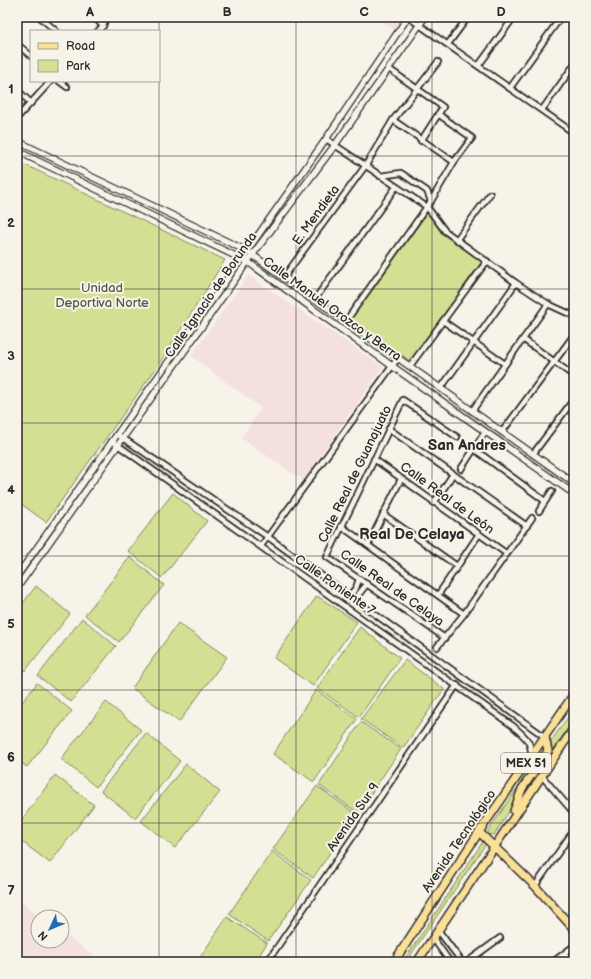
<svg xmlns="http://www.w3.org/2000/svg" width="591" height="979" viewBox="0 0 591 979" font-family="'Balsamiq Sans',sans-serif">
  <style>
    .built { fill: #f4e0df }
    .green { fill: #d3e093; stroke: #7f865f }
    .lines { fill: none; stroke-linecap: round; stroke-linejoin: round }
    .minor-casing { stroke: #2b2b2b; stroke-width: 8 }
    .tertiary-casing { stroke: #2b2b2b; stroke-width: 8 }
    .primary-casing { stroke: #2b2b2b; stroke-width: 10 }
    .minor { stroke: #f7f3e8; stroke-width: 4.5 }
    .tertiary { stroke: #f7f3e8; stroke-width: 5.5 }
    .primary { stroke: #fadf96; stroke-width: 7 }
    .grid { fill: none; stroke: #2b2b2b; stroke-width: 1; stroke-opacity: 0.55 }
    .labels { text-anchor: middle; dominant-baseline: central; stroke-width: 4; stroke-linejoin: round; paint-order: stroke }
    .shield { fill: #f7f3e8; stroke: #686764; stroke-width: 1 }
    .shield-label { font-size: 12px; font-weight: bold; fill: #2b2b2b }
    .street-label { font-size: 13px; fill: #2b2b2b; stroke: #f7f3e8 }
    .park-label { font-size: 13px; fill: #555845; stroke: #f7f3e8 }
    .quarter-label { font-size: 15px; font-weight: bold; fill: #2b2b2b; stroke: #f7f3e8 }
    .neatline { fill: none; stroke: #2b2b2b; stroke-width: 1.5 }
    .grid-label { font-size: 13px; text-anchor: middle; font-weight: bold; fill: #2b2b2b }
  </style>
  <rect width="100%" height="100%" fill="#f7f3e8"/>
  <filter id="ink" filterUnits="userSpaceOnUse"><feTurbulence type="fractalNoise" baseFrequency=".025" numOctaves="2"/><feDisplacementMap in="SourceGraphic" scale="8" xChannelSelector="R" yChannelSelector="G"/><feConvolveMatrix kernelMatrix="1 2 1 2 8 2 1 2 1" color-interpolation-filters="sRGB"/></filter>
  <g filter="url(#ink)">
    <g class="built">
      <polygon points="376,17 406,17 395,31"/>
      <polygon points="248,275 383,367 303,480 241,438 261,408 191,356"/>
      <polygon points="17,899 41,917 38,917 38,941 62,941 62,932 102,962 22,962 17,956"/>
    </g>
    <g class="green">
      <polygon points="17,161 225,260 157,367 46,522 17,501"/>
      <polygon points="428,212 442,234 482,261 410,361 351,320"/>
      <polygon points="173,493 207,521 162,578 128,551"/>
      <polygon points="130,557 164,585 119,642 85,615"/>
      <polygon points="36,586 70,614 25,671 17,664 17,611"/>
      <polygon points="317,596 357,622 313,686 274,658"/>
      <polygon points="82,618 116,646 71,702 38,676"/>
      <polygon points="178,623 227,657 179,722 132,688"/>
      <polygon points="360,627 400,658 359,717 317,688"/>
      <polygon points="405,660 444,689 403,748 361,719"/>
      <polygon points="37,683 72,711 27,767 17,760 17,709"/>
      <polygon points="316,690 357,719 314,782 273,754"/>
      <polygon points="106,702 141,730 96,787 61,759"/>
      <polygon points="574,709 574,719 549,756 551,741"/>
      <polygon points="361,722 401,749 358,813 319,785"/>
      <polygon points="146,733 180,761 135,818 101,791"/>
      <polygon points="541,753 545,755 494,835 488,834 488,831"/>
      <polygon points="186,764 220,792 175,848 141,821"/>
      <polygon points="55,775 94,805 50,863 17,838 17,826"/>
      <polygon points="317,786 356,814 313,878 273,849"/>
      <polygon points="484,840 487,842 485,845 406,962 403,962"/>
      <polygon points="272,851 311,880 268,941 229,914"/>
      <polygon points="227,917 267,943 255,962 197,962"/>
    </g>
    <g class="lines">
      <g class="minor-casing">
        <g id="minor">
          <polyline points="40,17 56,31"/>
          <polyline points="94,17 103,26"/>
          <polyline points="408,17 574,133"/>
          <polyline points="98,31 103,26 106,17"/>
          <polyline points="17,44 31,56"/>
          <polyline points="448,44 468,17"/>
          <polyline points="479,65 514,17"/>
          <polyline points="389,69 443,107 421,141"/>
          <polyline points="59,81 67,87"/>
          <polyline points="510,88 561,17"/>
          <polyline points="17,90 31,103"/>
          <polyline points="542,110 574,65"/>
          <polyline points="17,118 51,81"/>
          <polyline points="393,120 454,162"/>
          <polyline points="326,139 427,207 445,231 516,283 548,304 574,316"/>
          <polyline points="380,176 401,173 427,191 431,201"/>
          <polyline points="457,239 490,194"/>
          <polyline points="284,277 366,165 393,120 438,62"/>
          <polyline points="315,299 396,187"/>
          <polyline points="346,321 431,201 454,162 472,138 438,114"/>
          <polyline points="443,321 505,364"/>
          <polyline points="523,339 574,376"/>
          <polyline points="410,366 487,261"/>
          <polyline points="441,388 516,283"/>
          <polyline points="472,411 548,304"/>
          <polyline points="389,429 527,526"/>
          <polyline points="502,432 574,335"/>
          <polyline points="117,434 268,537 545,737"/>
          <path d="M112,441L513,726C523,735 532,741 531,755"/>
          <polyline points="474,449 545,501"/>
          <polyline points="533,454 574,399"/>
          <polyline points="374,459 507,554"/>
          <polyline points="461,469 485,432"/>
          <polyline points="434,503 453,474"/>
          <polyline points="539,511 552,491"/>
          <polyline points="383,514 457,566"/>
          <polyline points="341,526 464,614"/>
          <polyline points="368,545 401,479"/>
          <polyline points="261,546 398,358"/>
          <polyline points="438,595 479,534"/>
          <polyline points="349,596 356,588 359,579"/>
          <polyline points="354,600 367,584"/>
          <polyline points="445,638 327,557 403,400 457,437"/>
          <polyline points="437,647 464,614 532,518"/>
          <polyline points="541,775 574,813"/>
          <polyline points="535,886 574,830"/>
          <polyline points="438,930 462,962"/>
          <polyline points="433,938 450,962"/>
          <polyline points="564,954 571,962"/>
          <polyline points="267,962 457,685"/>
          <polyline points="467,962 500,938"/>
          <polyline points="553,962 574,946"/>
        </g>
      </g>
      <g class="tertiary-casing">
        <g id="tertiary">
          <polyline points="17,141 247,251 574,483"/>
          <polyline points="17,151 248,262 392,366 574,494"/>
          <polyline points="17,576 326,139 408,17"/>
          <polyline points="17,588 253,254 335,145 425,17"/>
        </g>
      </g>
      <g class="primary-casing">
        <g id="primary">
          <polyline points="514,811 522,789 548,751 545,737"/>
          <polyline points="479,832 535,886 574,929"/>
          <polyline points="394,962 479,832 574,694"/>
          <polyline points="417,962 574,728"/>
        </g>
      </g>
      <use href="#minor" class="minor"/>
      <use href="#tertiary" class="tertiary"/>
      <use href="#primary" class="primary"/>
    </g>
  </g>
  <path class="grid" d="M159,17V31M296,17V962M432,17V962M159,81V962M17,156H574M17,289H574M17,423H574M17,556H574M17,690H574M17,823H574"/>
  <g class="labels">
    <rect class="shield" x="501" y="753" width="50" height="20" rx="3"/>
    <g class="shield-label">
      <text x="526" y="763">MEX 51</text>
    </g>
    <g class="street-label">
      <text transform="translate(316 215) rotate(-54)">E. Mendieta</text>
      <text transform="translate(211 295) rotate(-55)">Calle Ignacio de Borunda</text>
      <text transform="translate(332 309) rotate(36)">Calle Manuel Orozco y Berra</text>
      <text transform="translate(355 474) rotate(-64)">Calle Real de Guanajuato</text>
      <text transform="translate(447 498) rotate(36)">Calle Real de León</text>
      <text transform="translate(335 585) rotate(35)">Calle Poniente 7</text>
      <text transform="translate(392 588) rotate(35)">Calle Real de Celaya</text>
      <text transform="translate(353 817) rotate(-55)">Avenida Sur 9</text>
      <text transform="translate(459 841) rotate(-56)">Avenida Tecnológico</text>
    </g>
    <g class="park-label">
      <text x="102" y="288">Unidad<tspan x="102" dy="15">Deportiva Norte</tspan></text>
    </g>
    <g class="quarter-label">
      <text x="467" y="445">San Andres</text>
      <text x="412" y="534">Real De Celaya</text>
    </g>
  </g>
  <rect width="591" height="979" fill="none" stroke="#f7f3e8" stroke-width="44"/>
  <rect x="30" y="30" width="130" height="52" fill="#f7f3e8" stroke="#a5a39c"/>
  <rect x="38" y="43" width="20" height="6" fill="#fadf96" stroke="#a5a39c"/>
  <text x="66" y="50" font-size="12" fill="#2b2b2b">Road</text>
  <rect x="38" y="60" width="20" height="12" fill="#d3e093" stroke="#a5a39c"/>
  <text x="66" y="70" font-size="12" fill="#2b2b2b">Park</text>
  <g transform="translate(50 929) rotate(226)"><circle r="19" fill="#f7f3e8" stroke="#a5a39c"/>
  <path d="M0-3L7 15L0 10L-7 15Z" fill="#1f6fb2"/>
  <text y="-6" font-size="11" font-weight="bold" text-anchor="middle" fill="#2b2b2b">N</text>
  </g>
  <rect x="22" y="22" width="547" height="935" class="neatline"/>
  <g class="grid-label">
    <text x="90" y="16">A</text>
    <text x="227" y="16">B</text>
    <text x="364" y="16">C</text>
    <text x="501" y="16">D</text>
    <text x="11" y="93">1</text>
    <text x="11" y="227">2</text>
    <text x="11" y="360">3</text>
    <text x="11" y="494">4</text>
    <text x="11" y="628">5</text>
    <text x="11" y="761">6</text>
    <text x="11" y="895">7</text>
  </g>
</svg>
